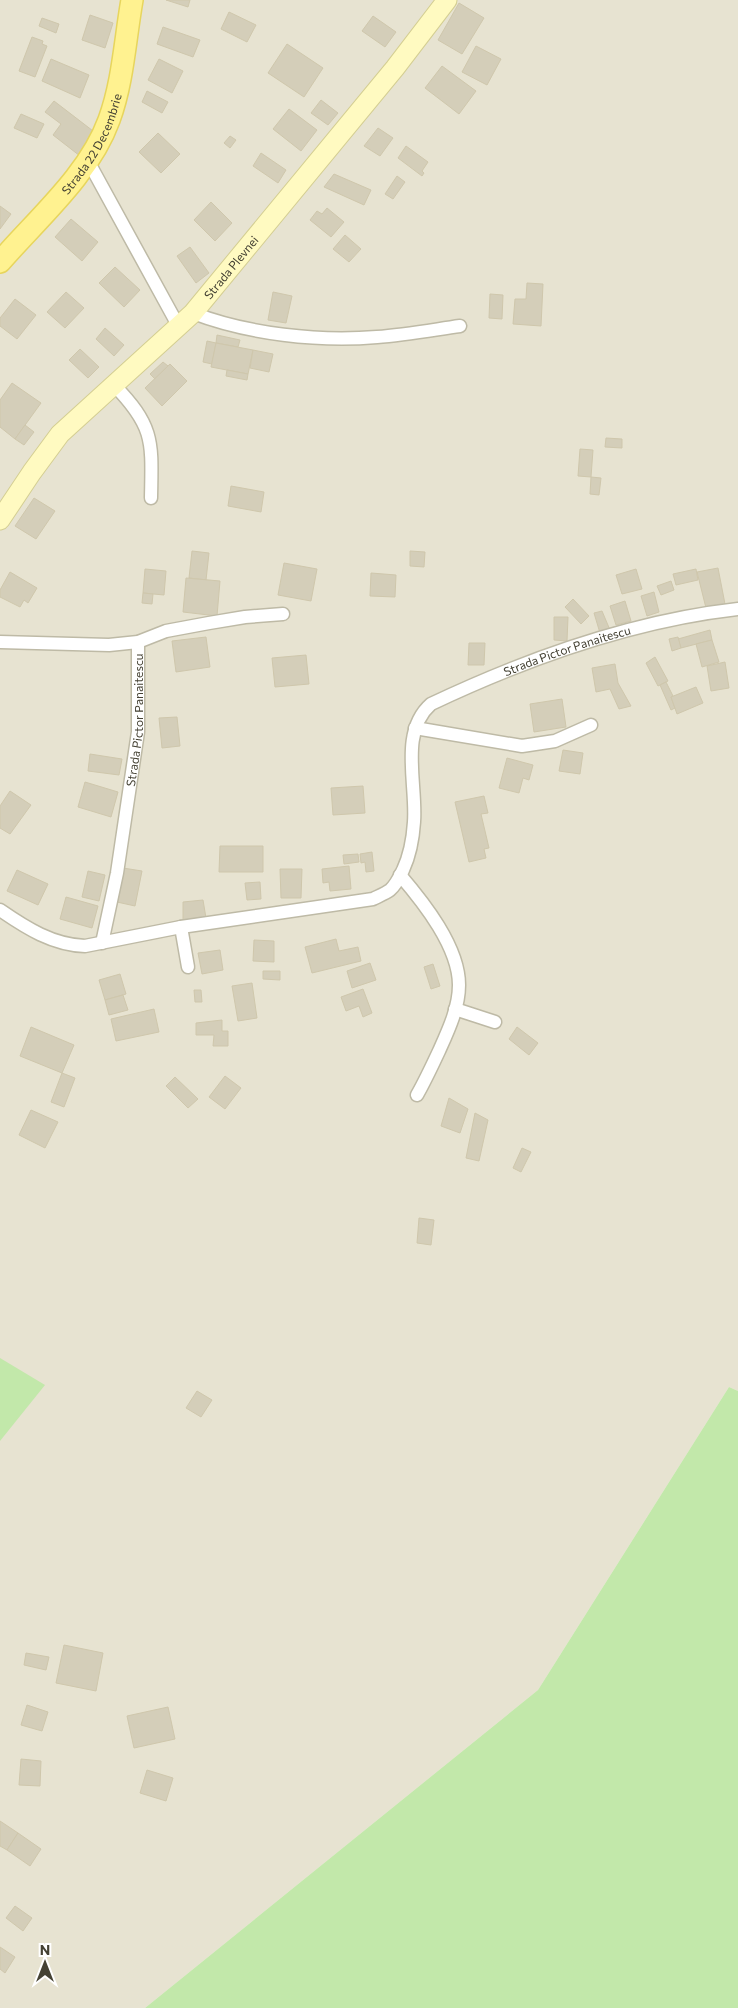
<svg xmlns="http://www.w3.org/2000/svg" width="738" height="2008" viewBox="0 0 738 2008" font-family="Commissioner,sans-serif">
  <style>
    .residential { fill: #e7e3d1 }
    .green { fill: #c2e8aa }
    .building { fill: #d4ceb9; stroke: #cfc7ac }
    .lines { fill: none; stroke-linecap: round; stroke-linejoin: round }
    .street-casing { stroke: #bebaa6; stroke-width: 15 }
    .secondary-casing { stroke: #d4ce92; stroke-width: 21 }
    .primary-casing { stroke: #e7d55d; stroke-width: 24 }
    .street { stroke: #fff; stroke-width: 12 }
    .secondary { stroke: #fffac1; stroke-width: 19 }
    .primary { stroke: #fff290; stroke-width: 21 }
    .labels { text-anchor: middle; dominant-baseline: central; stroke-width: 4.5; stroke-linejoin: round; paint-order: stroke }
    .street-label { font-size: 12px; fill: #444133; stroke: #fff }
  </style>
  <rect width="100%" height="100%" fill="#f2f0e4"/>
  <polygon class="residential" points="0,0 738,0 738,1391 729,1387 538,1690 145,2008 0,2008"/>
  <g class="green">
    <polygon points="0,1358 45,1385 0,1441"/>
    <polygon points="729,1387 738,1391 738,2008 145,2008 538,1690"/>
  </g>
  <g class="building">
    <polygon points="166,0 190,0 188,7"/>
    <polygon points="459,3 484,18 462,54 438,40"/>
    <polygon points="229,12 256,25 247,42 221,29"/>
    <polygon points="90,15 113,23 105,48 82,40"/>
    <polygon points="373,16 396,32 385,47 362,31"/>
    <polygon points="42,18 59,24 56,33 39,26"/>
    <polygon points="163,27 200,40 193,57 157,44"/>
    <polygon points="32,37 43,41 42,44 47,46 35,77 19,71"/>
    <polygon points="287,44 323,68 304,97 268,73"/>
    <polygon points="476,46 501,59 487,85 462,72"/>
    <polygon points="51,59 89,75 80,98 42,81"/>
    <polygon points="159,59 183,71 172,93 148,80"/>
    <polygon points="442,66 476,91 459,114 425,88"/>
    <polygon points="147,91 168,102 162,113 142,102"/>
    <polygon points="321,100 338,113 328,125 311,113"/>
    <polygon points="54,101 97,134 80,156 53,135 61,124 45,112"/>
    <polygon points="289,109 317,130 301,151 273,129"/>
    <polygon points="21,114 44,124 37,138 14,128"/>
    <polygon points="378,128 393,138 380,156 364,146"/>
    <polygon points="158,133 180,154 161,173 139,152"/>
    <polygon points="230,136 236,140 230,148 224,143"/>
    <polygon points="406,146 428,162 422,171 424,173 422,176 398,158"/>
    <polygon points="261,153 286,170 278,183 253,166"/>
    <polygon points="334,174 371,190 364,205 324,187"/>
    <polygon points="397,176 405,182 393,199 385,194"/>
    <polygon points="211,202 232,223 215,241 194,220"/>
    <polygon points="0,206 11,214 0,229"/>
    <polygon points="327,208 344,222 331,237 310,220 317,211 322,214"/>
    <polygon points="71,219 98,242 82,261 55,237"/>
    <polygon points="345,235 361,249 349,262 333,249"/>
    <polygon points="190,247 209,273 196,283 177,256"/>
    <polygon points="115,267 140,290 124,307 99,283"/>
    <polygon points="527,283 543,284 541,326 513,324 515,299 526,299"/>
    <polygon points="66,292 84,308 65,328 47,312"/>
    <polygon points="273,292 292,296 286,323 268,320"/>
    <polygon points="490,294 503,295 502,319 489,318"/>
    <polygon points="15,299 36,315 17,339 0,326 0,318"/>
    <polygon points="105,328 124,345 114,356 96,339"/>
    <polygon points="217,335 240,340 238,347 216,343"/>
    <polygon points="207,341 216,343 212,364 203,362"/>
    <polygon points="216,343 253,350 248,374 211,367"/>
    <polygon points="80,349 99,367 88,378 69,360"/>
    <polygon points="253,350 273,354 269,372 250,368"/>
    <polygon points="163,362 168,366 155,379 150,374"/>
    <polygon points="170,364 187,381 162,406 145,388"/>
    <polygon points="227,370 248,374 247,380 226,376"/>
    <polygon points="12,383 41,403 15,439 0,427 0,400"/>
    <polygon points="25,425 34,432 24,445 15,439"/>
    <polygon points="606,438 622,439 622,448 605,447"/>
    <polygon points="580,449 593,450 591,477 578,476"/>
    <polygon points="591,477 601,478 599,495 590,494"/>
    <polygon points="231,486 264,492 261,512 228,506"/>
    <polygon points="34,498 55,511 36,539 15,526"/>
    <polygon points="192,551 209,553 206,580 189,578"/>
    <polygon points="410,551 425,552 424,567 410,566"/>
    <polygon points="284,563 317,569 311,601 278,595"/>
    <polygon points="718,568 725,604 706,608 697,572"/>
    <polygon points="145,569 166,571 164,595 143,593"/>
    <polygon points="636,569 642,589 622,594 616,575"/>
    <polygon points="696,569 698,580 676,585 673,574"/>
    <polygon points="10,572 37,588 28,603 24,600 20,607 0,597 0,590"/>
    <polygon points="371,573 396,575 395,597 370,596"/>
    <polygon points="186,578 220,581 217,616 183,612"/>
    <polygon points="671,581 674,590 661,595 657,586"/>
    <polygon points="654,592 659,612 647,616 641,596"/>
    <polygon points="143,593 153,594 152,604 142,603"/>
    <polygon points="573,599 589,616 581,624 565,607"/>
    <polygon points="625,601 631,621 616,625 610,606"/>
    <polygon points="602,611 610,630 600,633 594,613"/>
    <polygon points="554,617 568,617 567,641 554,640"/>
    <polygon points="710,630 712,640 681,648 678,639"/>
    <polygon points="206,637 210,667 176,672 172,641"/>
    <polygon points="678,637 681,648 672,651 669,639"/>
    <polygon points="712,640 719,662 702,667 696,644"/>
    <polygon points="469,643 485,643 484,665 468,665"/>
    <polygon points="306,655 309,684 275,687 272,658"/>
    <polygon points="655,657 668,681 658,686 646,663"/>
    <polygon points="725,662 729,688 711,691 707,666"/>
    <polygon points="615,664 618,683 631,706 619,709 610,689 596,692 592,668"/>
    <polygon points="666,682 673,696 671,697 675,708 671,710 660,685"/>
    <polygon points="696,687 703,703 677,714 671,697"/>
    <polygon points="562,699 566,727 534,732 530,704"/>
    <polygon points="177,717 180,746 162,748 159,718"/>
    <polygon points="563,750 583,753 580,774 559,771"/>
    <polygon points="90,754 122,759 119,775 88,771"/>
    <polygon points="507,758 533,765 529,780 523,778 519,793 499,788"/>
    <polygon points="85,782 118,792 111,817 78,807"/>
    <polygon points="363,786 365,813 333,815 331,788"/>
    <polygon points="10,791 31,805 10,834 0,828 0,806"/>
    <polygon points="484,796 488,813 481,814 489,848 484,849 486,858 469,862 455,802"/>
    <polygon points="220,846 263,846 263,872 219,872"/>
    <polygon points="372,852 374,871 366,872 365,862 361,863 360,854"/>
    <polygon points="358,854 359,862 344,864 343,855"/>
    <polygon points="349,866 351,889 330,891 329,882 323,883 322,869"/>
    <polygon points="123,868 142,871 135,906 117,902"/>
    <polygon points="280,869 302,869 301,898 281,898"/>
    <polygon points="17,870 48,884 38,905 7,891"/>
    <polygon points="88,871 105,875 99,901 82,897"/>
    <polygon points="260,882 261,899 247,900 245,883"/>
    <polygon points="66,897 98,906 92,928 60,919"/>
    <polygon points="203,900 206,918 183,923 183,902"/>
    <polygon points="336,939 339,951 358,947 361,961 312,973 305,947"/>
    <polygon points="254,940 274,941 274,962 253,961"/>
    <polygon points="220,950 223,970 202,974 198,953"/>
    <polygon points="370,963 376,980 352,988 347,971"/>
    <polygon points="433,964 440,986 431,989 424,967"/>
    <polygon points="263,971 280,971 280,980 263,979"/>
    <polygon points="120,974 126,994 105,1000 99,980"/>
    <polygon points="252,983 257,1018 238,1021 232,986"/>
    <polygon points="363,989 372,1013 363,1017 359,1006 346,1011 341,997"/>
    <polygon points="194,990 201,990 202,1002 195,1002"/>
    <polygon points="123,995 128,1010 109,1015 105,1000"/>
    <polygon points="154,1009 159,1032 116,1041 111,1019"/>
    <polygon points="222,1020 222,1031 228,1031 228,1046 213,1046 214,1035 196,1035 196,1023"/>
    <polygon points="31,1027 74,1045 62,1073 20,1056"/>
    <polygon points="517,1027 538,1043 529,1055 509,1039"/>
    <polygon points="62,1073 75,1078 64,1107 51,1102"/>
    <polygon points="225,1076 241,1088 225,1109 209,1097"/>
    <polygon points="175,1077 198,1099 188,1108 166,1086"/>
    <polygon points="449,1098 468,1109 460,1133 441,1126"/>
    <polygon points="31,1110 58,1122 45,1148 19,1135"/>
    <polygon points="475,1113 488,1120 479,1161 466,1158"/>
    <polygon points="522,1148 531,1152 521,1172 513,1168"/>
    <polygon points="419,1218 434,1220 431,1245 417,1243"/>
    <polygon points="197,1391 212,1400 201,1417 186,1408"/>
    <polygon points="64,1645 103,1653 96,1691 56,1683"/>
    <polygon points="26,1653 49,1657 46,1670 24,1665"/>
    <polygon points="27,1705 48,1712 42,1731 21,1725"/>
    <polygon points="168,1707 175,1739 134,1748 127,1716"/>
    <polygon points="21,1759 41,1761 40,1786 19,1785"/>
    <polygon points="147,1770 173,1778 166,1801 140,1793"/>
    <polygon points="0,1821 18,1833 7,1850 0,1846"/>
    <polygon points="18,1833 41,1849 30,1866 7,1850"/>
    <polygon points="15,1906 32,1918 23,1931 6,1918"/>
    <polygon points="0,1947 15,1957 5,1973 0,1969"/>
  </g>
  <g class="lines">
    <g class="street-casing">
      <g id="street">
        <polyline points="88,161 179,327"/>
        <path d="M193,313C248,334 318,342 377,337C405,335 432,330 460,326"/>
        <path d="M114,385C155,427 152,442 151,498"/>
        <polyline points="0,642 109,645 138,642 166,631 209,623 245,617 283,614"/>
        <polyline points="415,728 522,746 555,741 591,725"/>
        <path d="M400,875C424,903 459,947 459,985C459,1008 448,1031 439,1051C432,1066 425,1081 417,1095"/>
        <path id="s1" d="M0,910C26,928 53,945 85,946L181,927L373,899C379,896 386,893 390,890C396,885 400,876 403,870C410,855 413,838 414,822C417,784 399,732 431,704C528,658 631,621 738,609"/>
        <polyline points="181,927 188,967"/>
        <path id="s2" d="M102,943L117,873L138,732V642"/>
        <polyline points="455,1009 495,1022"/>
      </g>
    </g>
    <g class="secondary-casing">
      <g id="secondary">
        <path id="s3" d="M0,520L32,472L60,434L193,313L395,68L447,0"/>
      </g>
    </g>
    <g class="primary-casing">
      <g id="primary">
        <path id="s4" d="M0,262C38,218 89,175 109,120C123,82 125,40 132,0"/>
      </g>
    </g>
    <use href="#street" class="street"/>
    <use href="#secondary" class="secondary"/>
    <use href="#primary" class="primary"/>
  </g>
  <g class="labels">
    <g class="street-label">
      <text stroke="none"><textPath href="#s4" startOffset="151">Strada 22 Decembrie</textPath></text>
      <text stroke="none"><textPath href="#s3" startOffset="344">Strada Plevnei</textPath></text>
      <text stroke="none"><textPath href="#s1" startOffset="748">Strada Pictor Panaitescu</textPath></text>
      <text stroke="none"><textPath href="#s2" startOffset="226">Strada Pictor Panaitescu</textPath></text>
    </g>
  </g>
  <g transform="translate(45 1963)" stroke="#ffffff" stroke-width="4" paint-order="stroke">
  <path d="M0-4L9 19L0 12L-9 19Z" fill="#444133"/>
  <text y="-8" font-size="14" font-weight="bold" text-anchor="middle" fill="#444133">N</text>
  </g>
</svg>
